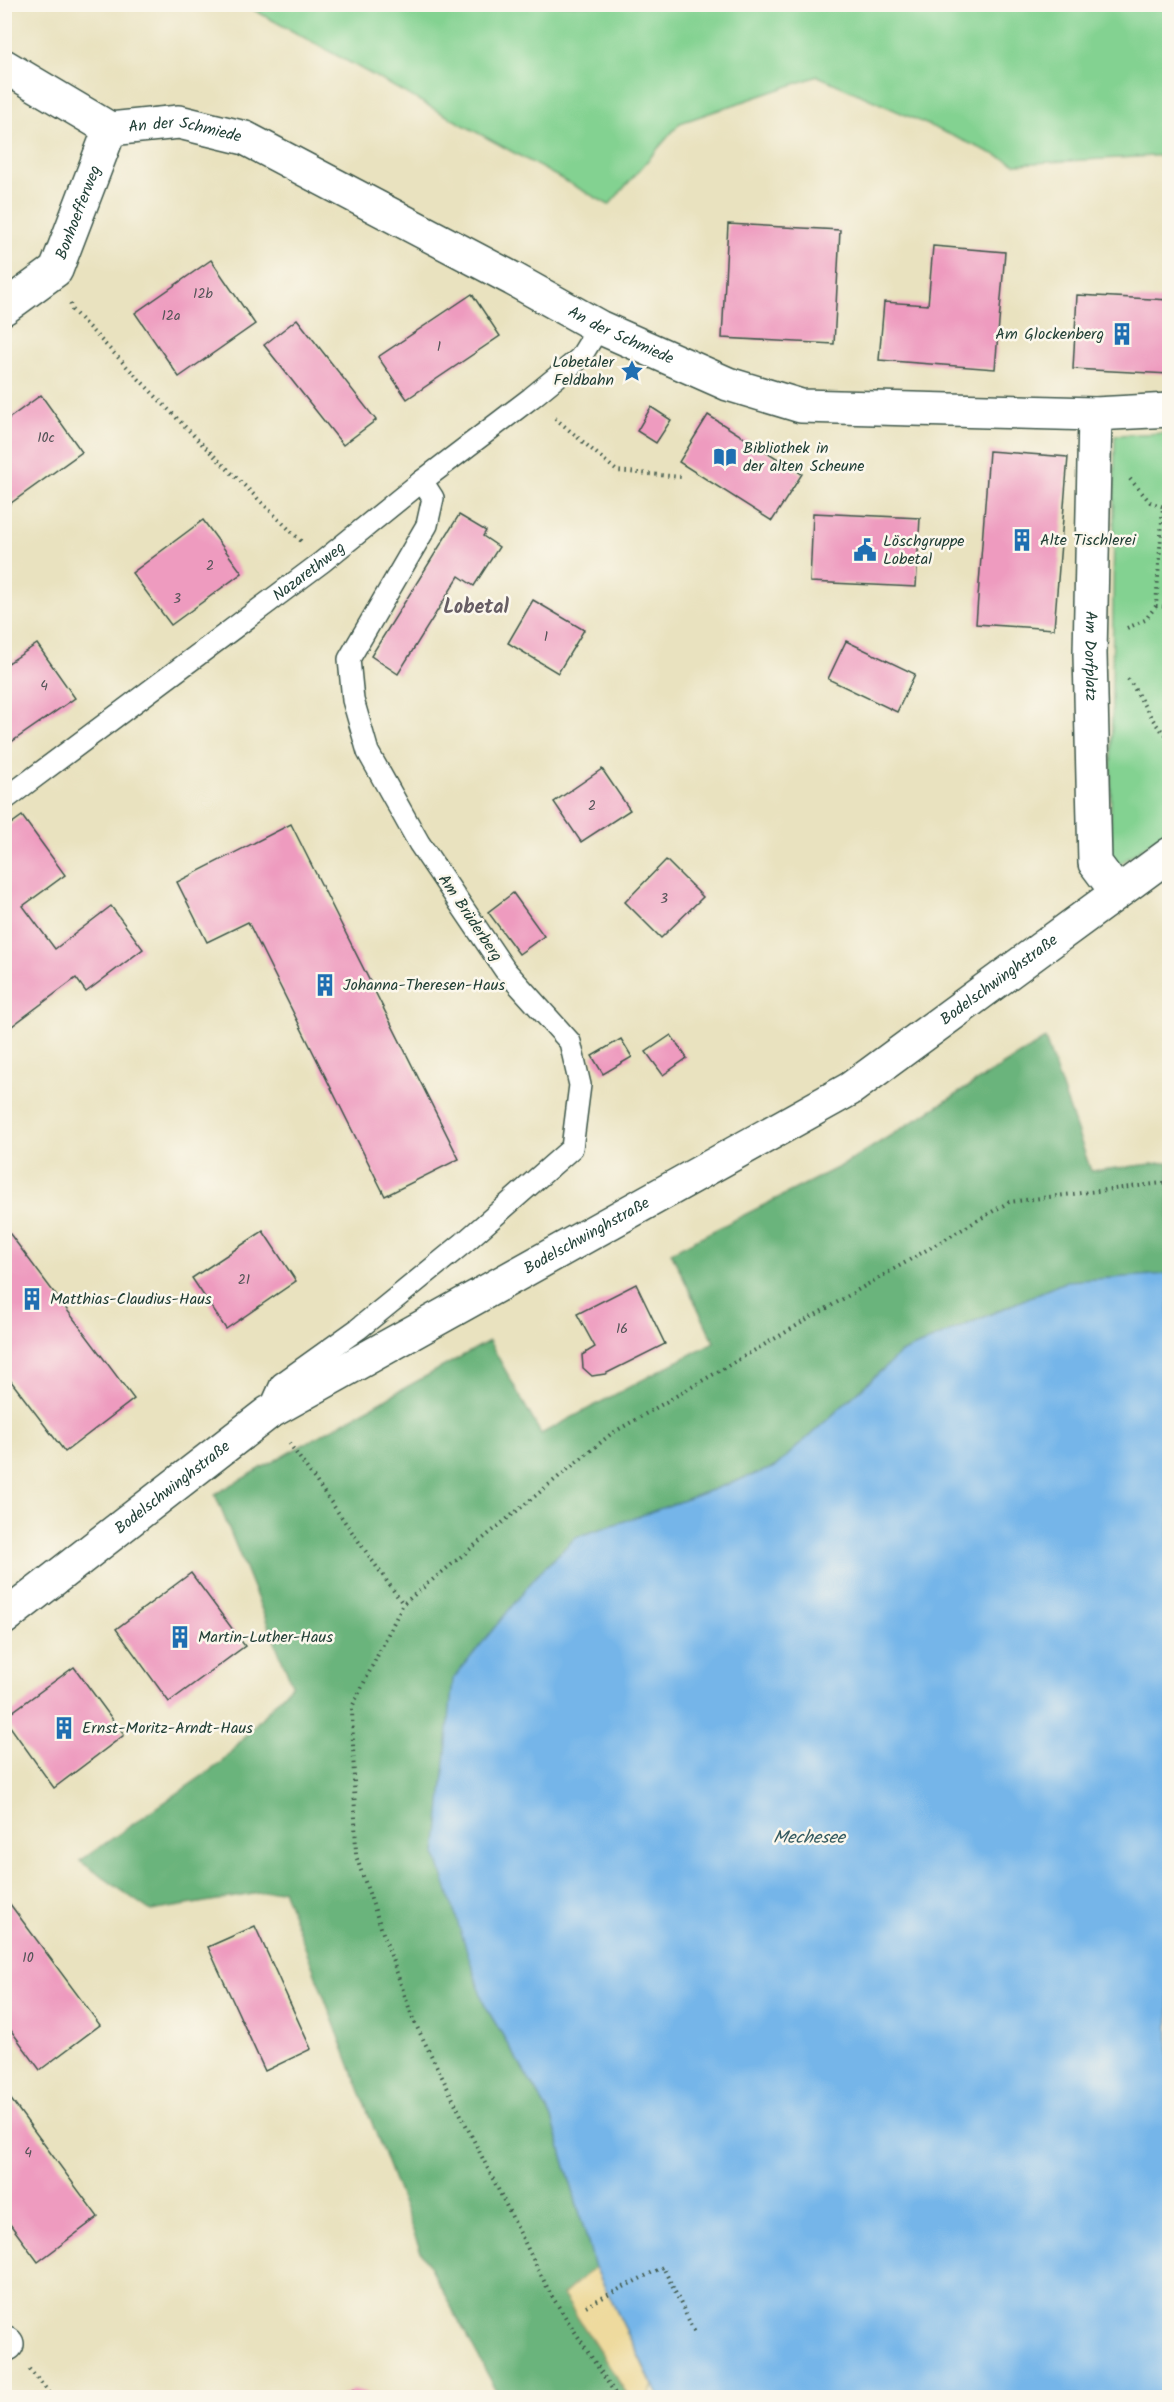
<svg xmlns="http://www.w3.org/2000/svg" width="1174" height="2402" viewBox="0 0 1174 2402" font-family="Kalam,sans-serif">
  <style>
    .green { fill: #83d291; stroke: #518862; stroke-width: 1.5 }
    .forest { fill: #6ab47b; stroke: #447858; stroke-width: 1.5 }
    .sand { fill: #eeda9e; stroke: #868c69; stroke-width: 1.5 }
    .water { fill: #75b5e9; stroke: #4a798e; stroke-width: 1.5 }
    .building { fill: #ee9bbf }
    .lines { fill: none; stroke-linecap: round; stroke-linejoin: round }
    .lane-casing { stroke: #3d5649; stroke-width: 24 }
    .street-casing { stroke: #3d5649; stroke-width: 36 }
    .path { stroke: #3d5649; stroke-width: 4; stroke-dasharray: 1.5 4.5; stroke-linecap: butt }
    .lane { stroke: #fff; stroke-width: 21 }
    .street { stroke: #fff; stroke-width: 33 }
    .labels { text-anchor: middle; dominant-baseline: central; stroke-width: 5; stroke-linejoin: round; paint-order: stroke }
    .number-label { font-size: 14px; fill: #535457 }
    .street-label { font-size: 16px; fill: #1f3d34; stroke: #fbf7ec }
    .poi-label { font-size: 16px; fill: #1f3d34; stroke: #fbf7ec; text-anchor: start }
    .water-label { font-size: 18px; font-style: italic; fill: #345b61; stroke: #fbf7ec }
    .quarter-label { font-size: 20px; font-weight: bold; fill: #675e65; stroke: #fbf7ec }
  </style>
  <rect width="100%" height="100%" fill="#fbf7ec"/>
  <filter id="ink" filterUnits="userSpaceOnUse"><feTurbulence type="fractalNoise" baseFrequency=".0167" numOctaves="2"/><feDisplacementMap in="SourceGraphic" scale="12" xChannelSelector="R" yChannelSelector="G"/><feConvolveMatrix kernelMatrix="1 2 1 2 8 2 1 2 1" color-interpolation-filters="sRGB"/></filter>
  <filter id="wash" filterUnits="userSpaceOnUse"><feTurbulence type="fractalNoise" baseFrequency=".008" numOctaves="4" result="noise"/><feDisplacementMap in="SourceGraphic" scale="24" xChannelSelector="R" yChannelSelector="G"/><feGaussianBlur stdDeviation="1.35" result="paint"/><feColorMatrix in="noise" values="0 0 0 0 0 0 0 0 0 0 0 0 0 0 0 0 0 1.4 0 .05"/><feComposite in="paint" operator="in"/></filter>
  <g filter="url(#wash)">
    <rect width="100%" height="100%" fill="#e9e2bf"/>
    <g class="green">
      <polygon points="253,5 1169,5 1169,155 1016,164 818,76 680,123 609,205 254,10"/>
      <polygon points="1169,433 1169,829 1110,871 1115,435"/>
    </g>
    <polygon class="forest" points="1045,1039 1091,1171 1169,1162 1169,1274 1067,1281 901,1353 775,1467 640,1516 576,1537 484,2004 552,2118 595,2267 563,2295 629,2397 500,2397 420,2249 283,1889 151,1911 80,1861 221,1763 292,1684 215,1494 489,1341 541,1434 714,1342 671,1252 845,1164"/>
    <polygon class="sand" points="595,2267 653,2386 648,2397 629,2397 563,2295"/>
    <polygon class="water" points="1169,1274 1169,2397 659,2397 595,2267 552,2118 484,2004 436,1855 453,1679 537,1575 576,1537 640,1516 775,1467 901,1353 1067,1281"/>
    <g id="blocks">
      <g class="building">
        <polygon points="728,224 840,230 834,344 722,338"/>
        <polygon points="933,246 1005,252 995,369 879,360 884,302 928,305"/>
        <polygon points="211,260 255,324 179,377 135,313"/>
        <polygon points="472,294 500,336 407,399 378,357"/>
        <polygon points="1077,295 1170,300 1170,374 1073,369"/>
        <polygon points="297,319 376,420 343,445 264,345"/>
        <polygon points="41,395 82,452 4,508 4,422"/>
        <polygon points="651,407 671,420 656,443 637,431"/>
        <polygon points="708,415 802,474 772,521 679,462"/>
        <polygon points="989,451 1068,457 1054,629 976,624"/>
        <polygon points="813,513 920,518 916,587 810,582"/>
        <polygon points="459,515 486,531 483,536 499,547 474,586 459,576 398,674 371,656"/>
        <polygon points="203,520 242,573 171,625 132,573"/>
        <polygon points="533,600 584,630 558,673 508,643"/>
        <polygon points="846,641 915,674 897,712 828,679"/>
        <polygon points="37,644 75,698 4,747 4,666"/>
        <polygon points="602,769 630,810 581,842 554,802"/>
        <polygon points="22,816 65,875 23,906 55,949 111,906 143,949 86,992 76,978 4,1032 4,829"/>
        <polygon points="291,824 459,1159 385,1196 248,922 207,942 177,882"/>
        <polygon points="666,860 703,897 661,938 625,902"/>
        <polygon points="513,893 544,936 519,954 488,912"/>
        <polygon points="671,1035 687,1058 663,1075 646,1052"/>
        <polygon points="621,1039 632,1057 603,1074 592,1056"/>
        <polygon points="4,1226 134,1399 65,1452 4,1372"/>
        <polygon points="263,1231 296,1281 226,1329 192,1278"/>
        <polygon points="636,1284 665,1344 605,1374 592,1376 583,1368 582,1355 595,1347 577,1314"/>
        <polygon points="191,1573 245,1646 169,1702 116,1629"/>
        <polygon points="74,1667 124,1735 54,1788 4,1718"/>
        <polygon points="4,1896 100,2025 40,2070 4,2021"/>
        <polygon points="255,1926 311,2049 265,2071 208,1947"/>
        <polygon points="4,2090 98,2217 38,2262 4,2216"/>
        <polygon points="353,2390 381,2397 381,2398 337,2398"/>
      </g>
    </g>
  </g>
  <g filter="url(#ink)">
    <use href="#blocks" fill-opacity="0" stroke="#3d5649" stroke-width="1.5"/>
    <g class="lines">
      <g class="lane-casing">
        <g id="lane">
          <path id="s1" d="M4,800L322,562L422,481L531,398L580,358L599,327"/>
          <polyline points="268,1413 281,1384 358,1329 466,1241 572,1148 580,1085 570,1042 505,970 419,843 368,752 353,700 349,659 427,525 433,498 422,481"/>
        </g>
      </g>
      <g class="street-casing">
        <g id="street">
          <polyline points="4,66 110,129"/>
          <path id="s2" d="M110,129L179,122L245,138L513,279L599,327L728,384L801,406L1095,414L1170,410"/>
          <path id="s3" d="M4,308L56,270L110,129"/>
          <path id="s4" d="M1095,414L1090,654L1095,863L1116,891"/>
          <path id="s5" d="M4,1618L268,1413L850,1089L1170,854"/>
          <polyline points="4,2342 7,2344"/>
        </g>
      </g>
      <g class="path">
        <polyline points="70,304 72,310 199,441 301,541"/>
        <polyline points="555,418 617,471 681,477"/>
        <polyline points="1130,479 1150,502 1170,509"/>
        <polyline points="1156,606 1170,607"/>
        <polyline points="1127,628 1145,620 1156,606 1163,506"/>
        <path d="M1128,679C1141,696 1152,727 1170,737"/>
        <polyline points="289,1443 403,1604"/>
        <polyline points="586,2306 663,2267 696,2335"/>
        <polyline points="29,2369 54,2398"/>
        <polyline points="618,2398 551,2295 413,2019 356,1856 352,1707 403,1604 611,1434 1009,1202 1170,1182"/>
      </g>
      <use href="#lane" class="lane"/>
      <use href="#street" class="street"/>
    </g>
  </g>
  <defs>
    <g id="building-bare" transform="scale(1.8)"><path d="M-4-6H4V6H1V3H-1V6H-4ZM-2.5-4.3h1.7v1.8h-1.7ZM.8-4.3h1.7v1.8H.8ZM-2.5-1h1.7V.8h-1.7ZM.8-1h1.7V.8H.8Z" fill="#1f6fb2" stroke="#fbf7ec" stroke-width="2.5" paint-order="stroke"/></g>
    <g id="sight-bare" transform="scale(1.8)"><path d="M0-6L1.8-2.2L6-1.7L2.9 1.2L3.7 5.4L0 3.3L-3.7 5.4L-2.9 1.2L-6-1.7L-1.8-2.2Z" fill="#1f6fb2" stroke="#fbf7ec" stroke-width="2.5" paint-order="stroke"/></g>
    <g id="library-bare" transform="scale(1.8)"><path d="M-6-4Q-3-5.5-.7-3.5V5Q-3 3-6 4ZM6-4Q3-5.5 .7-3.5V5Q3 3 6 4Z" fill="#1f6fb2" stroke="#fbf7ec" stroke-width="2.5" paint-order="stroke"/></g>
    <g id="civic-bare" transform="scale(1.8)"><path d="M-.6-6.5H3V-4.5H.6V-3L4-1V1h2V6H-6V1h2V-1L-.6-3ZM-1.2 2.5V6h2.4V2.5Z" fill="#1f6fb2" stroke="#fbf7ec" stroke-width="2.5" paint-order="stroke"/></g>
  </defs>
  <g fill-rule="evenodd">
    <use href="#building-bare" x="1122" y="334"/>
    <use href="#sight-bare" x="632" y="371"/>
    <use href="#library-bare" x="725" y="457"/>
    <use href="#building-bare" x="1022" y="540"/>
    <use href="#civic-bare" x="865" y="550"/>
    <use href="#building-bare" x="325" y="985"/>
    <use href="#building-bare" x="32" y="1299"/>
    <use href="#building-bare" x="180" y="1637"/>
    <use href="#building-bare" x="64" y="1728"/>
  </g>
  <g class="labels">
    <g class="number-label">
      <text x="203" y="294">12b</text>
      <text x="171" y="316">12a</text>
      <text x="439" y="347">1</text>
      <text x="46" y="438">10c</text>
      <text x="210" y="566">2</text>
      <text x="177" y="599">3</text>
      <text x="546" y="637">1</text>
      <text x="44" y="686">4</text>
      <text x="592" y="806">2</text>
      <text x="664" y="899">3</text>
      <text x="244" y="1280">21</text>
      <text x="622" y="1329">16</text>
      <text x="28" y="1958">10</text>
      <text x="28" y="2153">4</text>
    </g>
    <g class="street-label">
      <text stroke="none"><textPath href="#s2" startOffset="76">An der Schmiede</textPath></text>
      <text stroke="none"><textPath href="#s3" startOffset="126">Bonhoefferweg</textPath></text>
      <text stroke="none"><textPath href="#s2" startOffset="562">An der Schmiede</textPath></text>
      <text stroke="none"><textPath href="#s1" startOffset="381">Nazarethweg</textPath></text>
      <text stroke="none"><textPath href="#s4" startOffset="242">Am Dorfplatz</textPath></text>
      <text transform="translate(470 918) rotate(56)">Am Brüderberg</text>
      <text stroke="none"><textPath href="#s5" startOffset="1185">Bodelschwinghstraße</textPath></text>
      <text stroke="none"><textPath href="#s5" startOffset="699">Bodelschwinghstraße</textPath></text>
      <text stroke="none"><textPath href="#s5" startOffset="213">Bodelschwinghstraße</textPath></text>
    </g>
    <g class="poi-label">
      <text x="1104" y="334" text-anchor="end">Am Glockenberg</text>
      <text x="614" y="362" text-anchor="end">Lobetaler<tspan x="614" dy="18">Feldbahn</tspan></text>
      <text x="743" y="448">Bibliothek in<tspan x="743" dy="18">der alten Scheune</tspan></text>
      <text x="1040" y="540">Alte Tischlerei</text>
      <text x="883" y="541">Löschgruppe<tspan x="883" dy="18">Lobetal</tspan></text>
      <text x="343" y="985">Johanna-Theresen-Haus</text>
      <text x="50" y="1299">Matthias-Claudius-Haus</text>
      <text x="198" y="1637">Martin-Luther-Haus</text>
      <text x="82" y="1728">Ernst-Moritz-Arndt-Haus</text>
    </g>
    <g class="water-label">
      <text x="809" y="1838">Mechesee</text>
    </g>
    <g class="quarter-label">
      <text x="476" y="608">Lobetal</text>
    </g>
  </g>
  <rect width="1174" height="2402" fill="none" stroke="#fbf7ec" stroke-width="24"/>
</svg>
